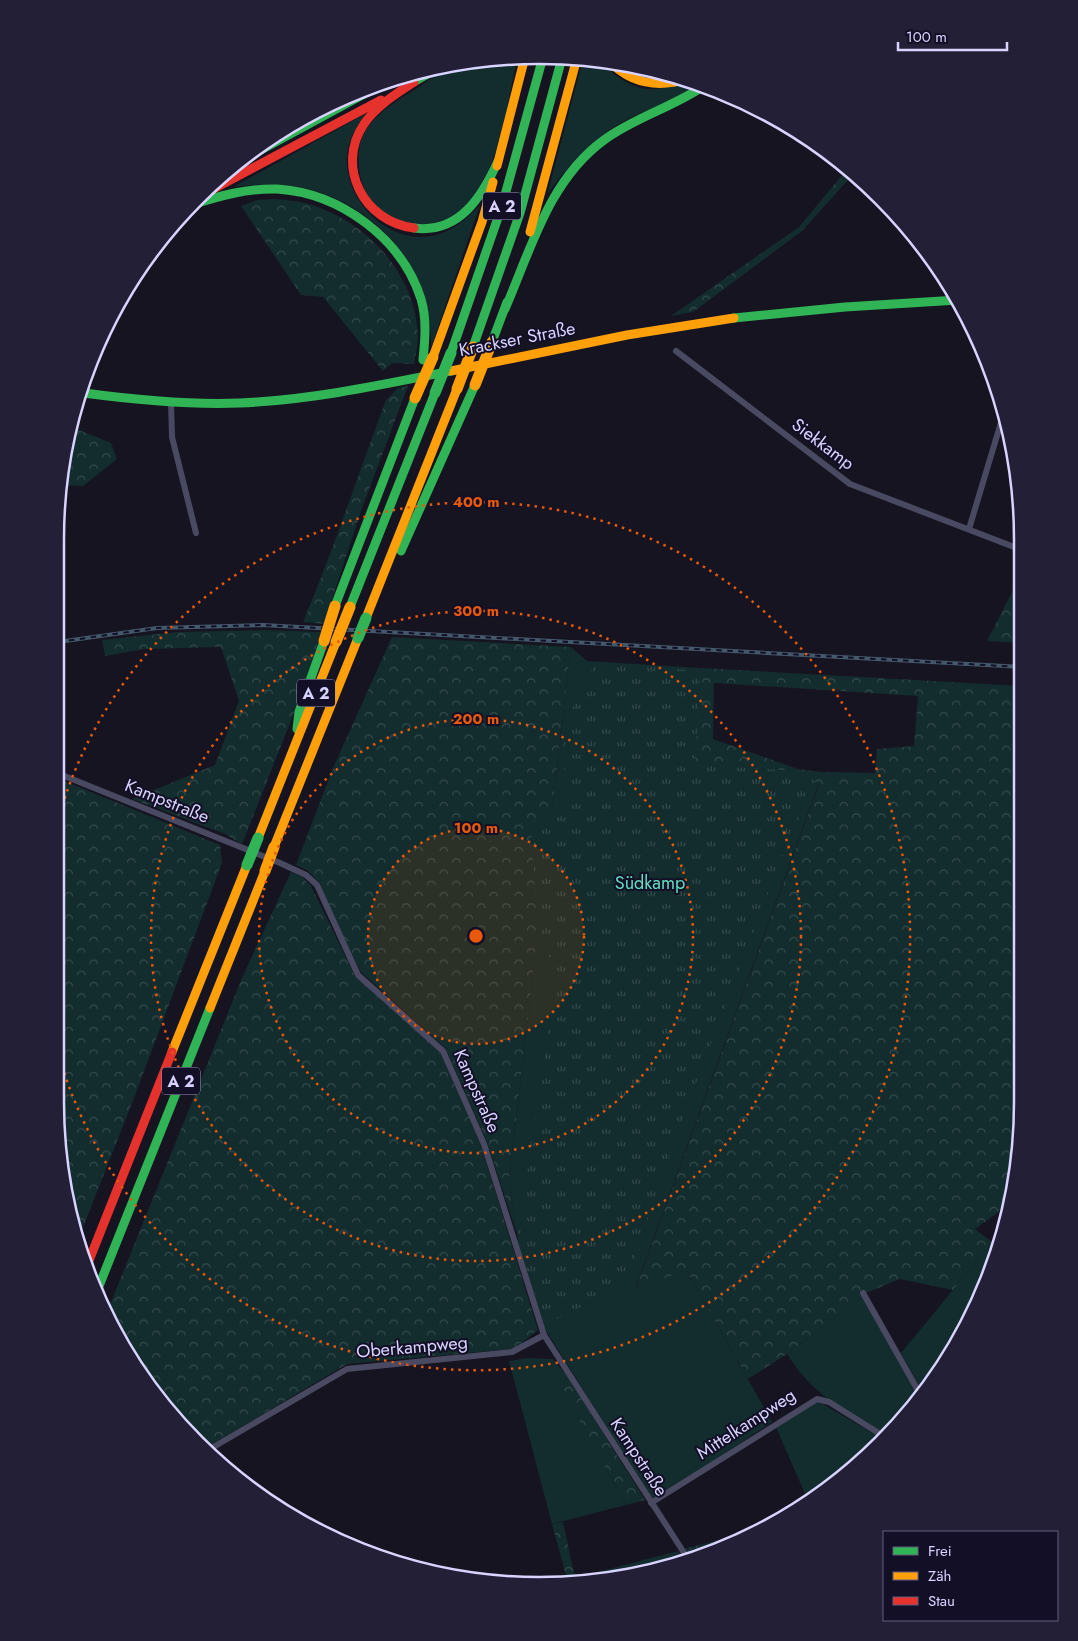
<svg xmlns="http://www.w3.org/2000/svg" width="1078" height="1641" viewBox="0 0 1078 1641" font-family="Jost,sans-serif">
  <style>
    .grass { fill: #132c2d }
    .forest { fill: url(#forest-crowns); fill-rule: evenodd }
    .park { fill: url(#park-tufts) }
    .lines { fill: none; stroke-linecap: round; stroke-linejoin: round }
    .street { stroke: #4a4962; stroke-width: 6 }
    .fast { stroke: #30b455; stroke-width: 9 }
    .slow { stroke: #ff9f0a; stroke-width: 9 }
    .jam { stroke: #e5322d; stroke-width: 9 }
    .rail-casing { stroke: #43596b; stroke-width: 4 }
    .rail { stroke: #130f26; stroke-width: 2; stroke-dasharray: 5.5; stroke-linecap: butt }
    .fast-bridge { stroke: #30b455; stroke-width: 11 }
    .slow-bridge { stroke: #ff9f0a; stroke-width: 11 }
    .ring { fill: none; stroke: #e8590c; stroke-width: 2.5; stroke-dasharray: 2.5 5 }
    .labels { text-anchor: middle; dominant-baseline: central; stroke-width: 4; stroke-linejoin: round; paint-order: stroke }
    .shield { fill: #130f26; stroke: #9e99be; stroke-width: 1 }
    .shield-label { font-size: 16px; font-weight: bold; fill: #d9d4ff }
    .street-label { font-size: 18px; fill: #d9d4ff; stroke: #130f26 }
    .park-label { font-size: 18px; fill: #5fe0c0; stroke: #130f26 }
    .rim { fill: none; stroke: #d9d4ff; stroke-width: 2.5 }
    .centre { fill: #e8590c; stroke: #130f26; stroke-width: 2.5 }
    .ring-label { font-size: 15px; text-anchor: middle; font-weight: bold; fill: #e8590c; stroke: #130f26; stroke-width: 4; stroke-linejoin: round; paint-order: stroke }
  </style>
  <defs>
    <pattern id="forest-crowns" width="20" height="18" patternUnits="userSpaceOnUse" patternTransform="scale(1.25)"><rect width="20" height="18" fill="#132c2d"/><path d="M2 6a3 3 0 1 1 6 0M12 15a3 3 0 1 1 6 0" fill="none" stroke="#354a4c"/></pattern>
    <pattern id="park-tufts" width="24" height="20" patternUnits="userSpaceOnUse" patternTransform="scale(1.25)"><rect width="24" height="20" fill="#132c2d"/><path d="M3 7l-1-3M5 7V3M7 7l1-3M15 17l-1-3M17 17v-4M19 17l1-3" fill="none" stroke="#354a4c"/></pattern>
  </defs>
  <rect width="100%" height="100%" fill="#161421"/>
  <g class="grass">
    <path d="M507,56H518C507,101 502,154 476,193C442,244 367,232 359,169C358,159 358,146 363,136C373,115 397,100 416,89C428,81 441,70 455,65C470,59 491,59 507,56Z"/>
    <path d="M583,59H601C610,75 635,91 654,89C667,88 680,83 692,80L698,82C678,99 654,107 630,118C594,136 570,163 547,195Z"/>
    <polygon points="617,63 680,77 643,80"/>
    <path d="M365,114C358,124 351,136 348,148C338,201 396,255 447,231C461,224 470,215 480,205L431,348C434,275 383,210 312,190C287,183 258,184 233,187Z"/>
    <polygon points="571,647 587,661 701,668 658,693 592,1241 788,768 819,783 636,1287 687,1271 772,1422 653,1501 543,1326 516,1231 509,1180"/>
    <polygon points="980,1257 992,1267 986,1287 922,1391 901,1353"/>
    <path d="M862,1296L919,1395L903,1421L886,1436C848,1415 810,1392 787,1354Z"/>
    <polygon points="527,1358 553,1359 568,1377 560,1385 626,1505 552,1524 509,1361"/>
    <polygon points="814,1399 883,1439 809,1503 775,1425"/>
    <polygon points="678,1551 685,1560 665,1569 582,1578 582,1576"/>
  </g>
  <g class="forest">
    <polygon points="843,174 849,179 802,231 693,312 671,316 799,227"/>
    <path d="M275,199C286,200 298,201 309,204C368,222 416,274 418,337C418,346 415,355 414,364L392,363L383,371L323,297L301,295L241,206L257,200Z"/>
    <path d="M408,386L361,511L324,624L303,622C334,549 358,474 386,400L398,388Z"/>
    <polygon points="74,428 111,443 117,459 83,486 59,485 59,476"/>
    <polygon points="1022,573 1021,643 987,641"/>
    <polygon points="263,630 321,632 306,683 242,844 225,834 132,799 215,765 239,701 221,647 145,649 105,656 102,640 177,632"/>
    <polygon points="392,637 571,647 509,1180 516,1231 487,1142 446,1049 361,972 342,937 319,882 307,870 296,865 333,768"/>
    <path d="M701,668L1021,686L1019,1165L1008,1205L975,1229L997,1246L992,1267L979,1258L953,1290L900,1279L866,1293L787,1354L748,1379L687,1271L636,1288L819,784L788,768L591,1244L658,693ZM714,683L918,696L914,746L877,749L875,773L821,772L798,769L713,739Z"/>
    <polygon points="57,778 220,845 222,863 136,1093 78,1240 55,1102"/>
    <polygon points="291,872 302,877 311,886 355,976 440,1052 480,1142 538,1330 514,1349 347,1364 208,1447 137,1371 107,1312 242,978"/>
    <polygon points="568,1377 645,1500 626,1505 559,1384"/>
    <polygon points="563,1522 574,1573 582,1578 567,1579 552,1524"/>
    <polygon points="745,1533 690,1558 684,1549"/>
  </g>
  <path class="park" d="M597,662L700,671L695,765L818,772L779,865L683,1117L625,1285L543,1326L542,1313L517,1242L557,967L538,942L531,822C538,818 562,809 566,805C571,798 563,766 563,755C562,725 580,687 597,662Z"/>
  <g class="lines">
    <g class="street">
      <polyline points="839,162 869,186"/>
      <polyline points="676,351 850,484 1022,550"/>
      <polyline points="171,402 172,437 196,533"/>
      <polyline points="969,529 1005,409"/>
      <polyline points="57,773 280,863 306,875 317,885 358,975 443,1051 484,1144 544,1335 688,1559"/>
      <polyline points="863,1293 920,1394"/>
      <polyline points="210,1449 347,1369 512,1352 544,1335"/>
      <polyline points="651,1503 817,1399 829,1402 885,1437"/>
    </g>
    <g class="fast">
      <polyline points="408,85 438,68"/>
      <polyline points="235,164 386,82"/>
      <path d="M191,205C219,196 248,188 277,189C341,193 402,239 421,299C427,319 425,340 423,360"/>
      <path d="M414,228C459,234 482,197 498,161"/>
      <path d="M505,309C531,249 549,180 604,140C635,117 674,107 705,85"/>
      <polyline points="734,318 845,307 958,300"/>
      <polyline points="492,342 507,302"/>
      <polyline points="473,347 520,213 562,58"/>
      <polyline points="451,353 502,206 543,57"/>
      <path d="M84,393C136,400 188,405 240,403C311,400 381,385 451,371"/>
      <polyline points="401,551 475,385"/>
      <polyline points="335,606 415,398"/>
      <polyline points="350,607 435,393"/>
      <polyline points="297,729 299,712 324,641"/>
      <polyline points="97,1291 210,1008"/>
    </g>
    <g class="slow">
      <path d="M609,61C631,84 658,88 688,79"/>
      <polyline points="497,166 525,57"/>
      <polyline points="530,232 577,58"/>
      <polyline points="433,357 482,222 493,182"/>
      <polyline points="451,371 627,335 734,318"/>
      <polyline points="366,618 457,389"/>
      <polyline points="258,838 336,642"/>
      <polyline points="274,847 358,638"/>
      <polyline points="210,1008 265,871"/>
      <polyline points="172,1052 247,865"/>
    </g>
    <g class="jam">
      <polyline points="202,195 381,100"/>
      <path d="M414,228C364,222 335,167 364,124C376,106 396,94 414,82"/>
      <polyline points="86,1268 172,1052"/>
    </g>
    <g class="rail-casing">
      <polyline id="rail" points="58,642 157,628 263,625 1021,667"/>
    </g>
    <use href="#rail" class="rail"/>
    <g class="fast-bridge">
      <polyline points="435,393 451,353"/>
      <polyline points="358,638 366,618"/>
      <polyline points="247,865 258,838"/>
    </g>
    <g class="slow-bridge">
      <polyline points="475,385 492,342"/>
      <polyline points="457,389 473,347"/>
      <polyline points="415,398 433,357"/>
      <polyline points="324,641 335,606"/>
      <polyline points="336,642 350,607"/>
      <polyline points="265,871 274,847"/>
    </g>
  </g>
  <circle cx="476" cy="936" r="108" fill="#e8590c" fill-opacity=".12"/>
  <g class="ring">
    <circle cx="476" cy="936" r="108"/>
    <circle cx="476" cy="936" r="217"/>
    <circle cx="476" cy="936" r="325"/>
    <path d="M58 820A434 434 0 1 1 56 1045"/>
  </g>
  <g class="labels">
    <g class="shield">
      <rect x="483" y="192.5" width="38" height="27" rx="4"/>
      <rect x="297" y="679.5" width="38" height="27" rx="4"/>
      <rect x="162" y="1067.5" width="38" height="27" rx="4"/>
    </g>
    <g class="shield-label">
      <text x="502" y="206">A 2</text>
      <text x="316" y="693">A 2</text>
      <text x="181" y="1081">A 2</text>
    </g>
    <g class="street-label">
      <text transform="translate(517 339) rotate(-11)">Krackser Straße</text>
      <text transform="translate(823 444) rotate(37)">Siekkamp</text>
      <text transform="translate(167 801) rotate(22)">Kampstraße</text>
      <text transform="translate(477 1091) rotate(66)">Kampstraße</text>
      <text transform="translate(412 1347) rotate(-5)">Oberkampweg</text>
      <text transform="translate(746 1424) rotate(-33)">Mittelkampweg</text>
      <text transform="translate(639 1457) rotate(57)">Kampstraße</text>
    </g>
    <g class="park-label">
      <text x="650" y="883">Südkamp</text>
    </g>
  </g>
  <path d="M0 0H1078V1641H0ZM539 64H539A475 475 0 0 1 1014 539V1102A475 475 0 0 1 539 1577H539A475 475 0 0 1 64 1102V539A475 475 0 0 1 539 64Z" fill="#231f37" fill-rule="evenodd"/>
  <path class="rim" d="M539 64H539A475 475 0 0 1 1014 539V1102A475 475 0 0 1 539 1577H539A475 475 0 0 1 64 1102V539A475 475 0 0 1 539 64Z"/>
  <circle cx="476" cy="936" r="8" class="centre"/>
  <g class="ring-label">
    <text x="476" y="507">400 m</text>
    <text x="476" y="616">300 m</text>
    <text x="476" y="724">200 m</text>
    <text x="476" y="833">100 m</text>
  </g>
  <rect x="883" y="1531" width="175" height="90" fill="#130f26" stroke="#625e7d"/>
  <rect x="893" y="1547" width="25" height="8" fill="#30b455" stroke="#625e7d"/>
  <text x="928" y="1556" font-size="15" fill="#d9d4ff">Frei</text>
  <rect x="893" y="1572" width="25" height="8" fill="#ff9f0a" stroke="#625e7d"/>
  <text x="928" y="1581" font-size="15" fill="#d9d4ff">Zäh</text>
  <rect x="893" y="1597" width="25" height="8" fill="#e5322d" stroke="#625e7d"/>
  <text x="928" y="1606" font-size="15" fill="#d9d4ff">Stau</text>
  <path d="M898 42v8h109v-8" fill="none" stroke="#d9d4ff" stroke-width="2.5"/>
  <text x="906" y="42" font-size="15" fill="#d9d4ff" stroke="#130f26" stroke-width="4" paint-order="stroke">100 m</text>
</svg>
